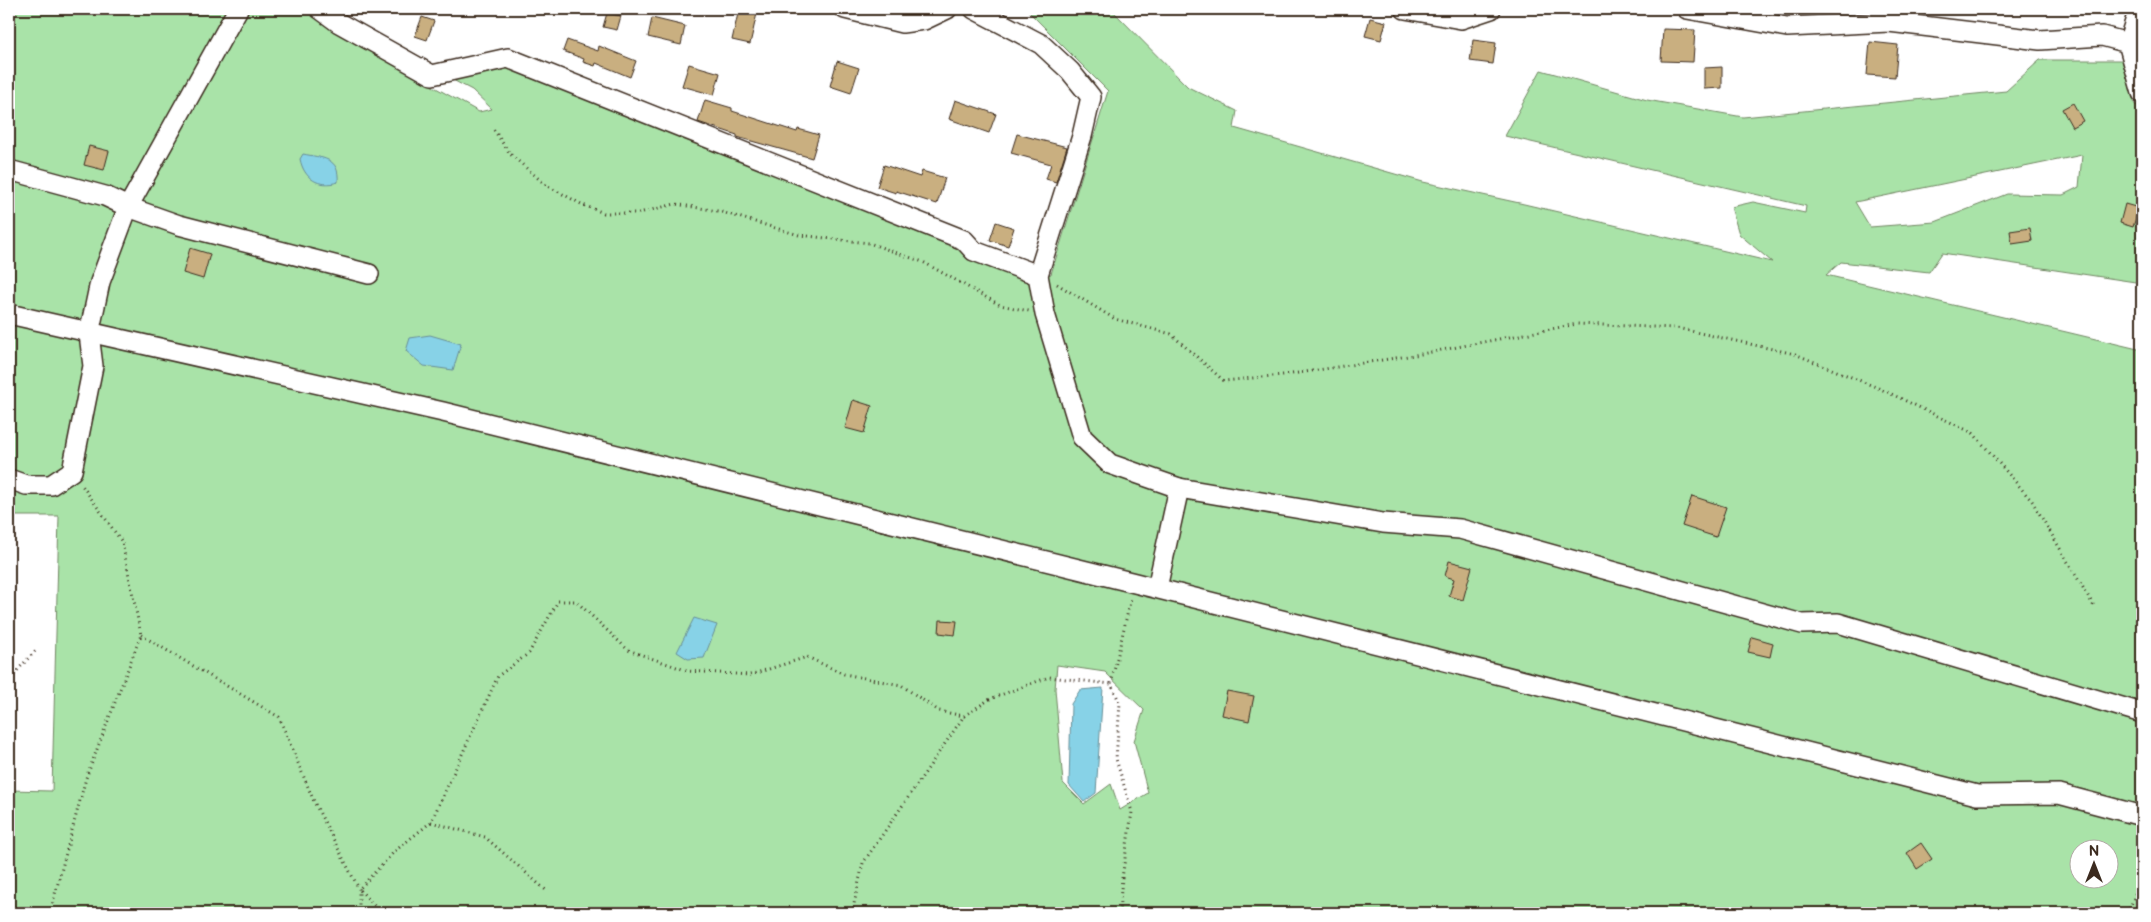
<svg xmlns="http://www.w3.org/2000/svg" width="2151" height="922" viewBox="0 0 2151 922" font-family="'Balsamiq Sans',sans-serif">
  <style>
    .green { fill: #a9e3a8; stroke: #728663; fill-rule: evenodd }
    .water { fill: #87d2e7; stroke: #698f97 }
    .building { fill: #c9af80; stroke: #3b2a1e }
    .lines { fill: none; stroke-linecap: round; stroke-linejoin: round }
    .minor-casing { stroke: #3b2a1e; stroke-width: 22 }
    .path { stroke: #3b2a1e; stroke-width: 3; stroke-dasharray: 1 4; stroke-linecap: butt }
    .minor { stroke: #fff; stroke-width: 19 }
  </style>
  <rect width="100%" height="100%" fill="#fff"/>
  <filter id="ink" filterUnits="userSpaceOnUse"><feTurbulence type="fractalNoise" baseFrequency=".02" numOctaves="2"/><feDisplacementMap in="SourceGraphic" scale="10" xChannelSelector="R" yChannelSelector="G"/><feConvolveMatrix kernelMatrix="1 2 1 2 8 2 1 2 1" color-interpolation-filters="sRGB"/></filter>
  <g filter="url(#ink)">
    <path class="green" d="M9,9H306L366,49L479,112L492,109L472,90L449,78L509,67L1027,276L1051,274L1108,91L1026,9H1111L1188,87L1237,111L1234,128L1423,182L1524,204L1772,262L1739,234L1731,207L1753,202L1805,213L1806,206L1505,136L1541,70L1647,100L1743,117L2006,91L2040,60H2122L2135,105H2142V283L1942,253L1929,272L1841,262L1826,275L2142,350V913H9V790L52,791L59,516H9ZM2082,155L2079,187L2063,195L2007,194L1935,222L1870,227L1855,202ZM1057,665L1105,672L1144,710L1134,741L1148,793L1120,810L1111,784L1084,804L1063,783L1055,689ZM2078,850H2108V880H2078Z"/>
    <g class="water">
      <path d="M303,154C322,158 340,157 338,182C319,188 304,179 300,159Z"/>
      <polygon points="430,335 461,344 453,370 424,366 406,351 410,338"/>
      <polygon points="694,618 717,625 704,658 688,659 677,652"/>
      <polygon points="1103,688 1096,793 1084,802 1069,785 1071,704 1080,690"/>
    </g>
    <g class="building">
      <polygon points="739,9 758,9 750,44 732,40"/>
      <polygon points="607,13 621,16 617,30 603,27"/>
      <polygon points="422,17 434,21 427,40 415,36"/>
      <polygon points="652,18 685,26 681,45 648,37"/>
      <polygon points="1370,18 1386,22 1381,40 1365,36"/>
      <polygon points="1663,29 1695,30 1693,62 1661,61"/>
      <polygon points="567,40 598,51 599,46 636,61 630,77 596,63 595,66 583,62 584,59 563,51"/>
      <polygon points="1473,40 1496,43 1493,64 1470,61"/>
      <polygon points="1870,42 1898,45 1895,77 1867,75"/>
      <polygon points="837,61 859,68 851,93 830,86"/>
      <polygon points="689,64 720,73 714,95 682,86"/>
      <polygon points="1722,67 1722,88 1704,89 1704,68"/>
      <polygon points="705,100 732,108 732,111 797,132 798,129 819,135 812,158 737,137 737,135 698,122"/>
      <polygon points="955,100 996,114 989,133 949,119"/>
      <polygon points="2073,103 2083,121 2072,127 2062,109"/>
      <polygon points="1017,134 1067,147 1056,182 1046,179 1051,164 1011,153"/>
      <polygon points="89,146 109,151 104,170 84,165"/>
      <polygon points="884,165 920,177 922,171 945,178 937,204 896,191 896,193 877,187"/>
      <polygon points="2125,204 2139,208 2133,227 2120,223"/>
      <polygon points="996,222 1014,228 1008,246 990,240"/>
      <polygon points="2030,228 2032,241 2012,244 2010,231"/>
      <polygon points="190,248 210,254 203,279 183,273"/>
      <polygon points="853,400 872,406 864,433 845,428"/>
      <polygon points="1692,496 1726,507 1716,537 1682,526"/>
      <polygon points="1449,561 1472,567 1463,600 1449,596 1454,579 1445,576"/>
      <polygon points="940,620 957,621 955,635 939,633"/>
      <polygon points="1752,637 1773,643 1770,657 1748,652"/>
      <polygon points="1227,691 1254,696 1249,721 1222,715"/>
      <polygon points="1921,843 1932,859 1917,869 1907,853"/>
    </g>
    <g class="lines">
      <g class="minor-casing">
        <g id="minor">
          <polyline points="320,9 339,23 432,75 508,58 964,240 974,251 1038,275"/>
          <polyline points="845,9 902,23 924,20 947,9"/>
          <polyline points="974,9 1041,44 1070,71 1091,97 1082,136 1038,275 1045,314 1082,437 1110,464 1179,488 1157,588"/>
          <polyline points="1405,9 1461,19 1491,9"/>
          <polyline points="1687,9 1787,27 1889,22 2040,40 2102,36 2128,43"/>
          <polyline points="2139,9 2128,43 2142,93"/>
          <polyline points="9,170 105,196 128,207 179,225 369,274"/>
          <polyline points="9,314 443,412 1135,583 1977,795 2059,794 2142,816"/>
          <polyline points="9,479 26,485 51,485 72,471 93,366 89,334 100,282 128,207 238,9"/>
          <polyline points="1179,488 1383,523 1460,529 1802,624 1838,623 2142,713"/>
        </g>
      </g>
      <g class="path">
        <polyline points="494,130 510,154 546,185 583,205 604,213 639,213 675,204 718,211 799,235 869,243 923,262 1000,305 1029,311"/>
        <polyline points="1057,284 1115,319 1171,334 1224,381 1292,374 1421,354 1577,324 1677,328 1795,354 1883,390 1973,433 2032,501 2095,608"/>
        <polyline points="141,635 279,717 315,804 359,889 359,913"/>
        <polyline points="9,675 14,674 37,649"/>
        <polyline points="431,822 485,837 548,892"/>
        <polyline points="50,913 86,778 141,635 122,542 81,484"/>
        <polyline points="381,913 359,889 395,851 431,822 498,676 529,653 558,601 576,601 628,650 688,671 750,675 807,657 844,674 901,685 939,711 964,716 990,699 1049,677 1111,684"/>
        <polyline points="852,913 863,863 964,716"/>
        <polyline points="1119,913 1122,878 1132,812 1116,759 1120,703 1111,684 1131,598"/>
        <polyline points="2128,913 2142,876"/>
      </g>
      <use href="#minor" class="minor"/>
    </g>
  </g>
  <rect width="2151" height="922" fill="none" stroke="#fff" stroke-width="30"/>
  <rect x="15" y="15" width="2121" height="892" fill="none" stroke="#3b2a1e" stroke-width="2" filter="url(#ink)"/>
  <g transform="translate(2094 864)"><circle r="24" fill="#ffffff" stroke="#b1aaa5"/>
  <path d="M0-4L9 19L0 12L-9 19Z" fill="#3b2a1e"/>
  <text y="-8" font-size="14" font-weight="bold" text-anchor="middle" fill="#3b2a1e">N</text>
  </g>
</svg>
